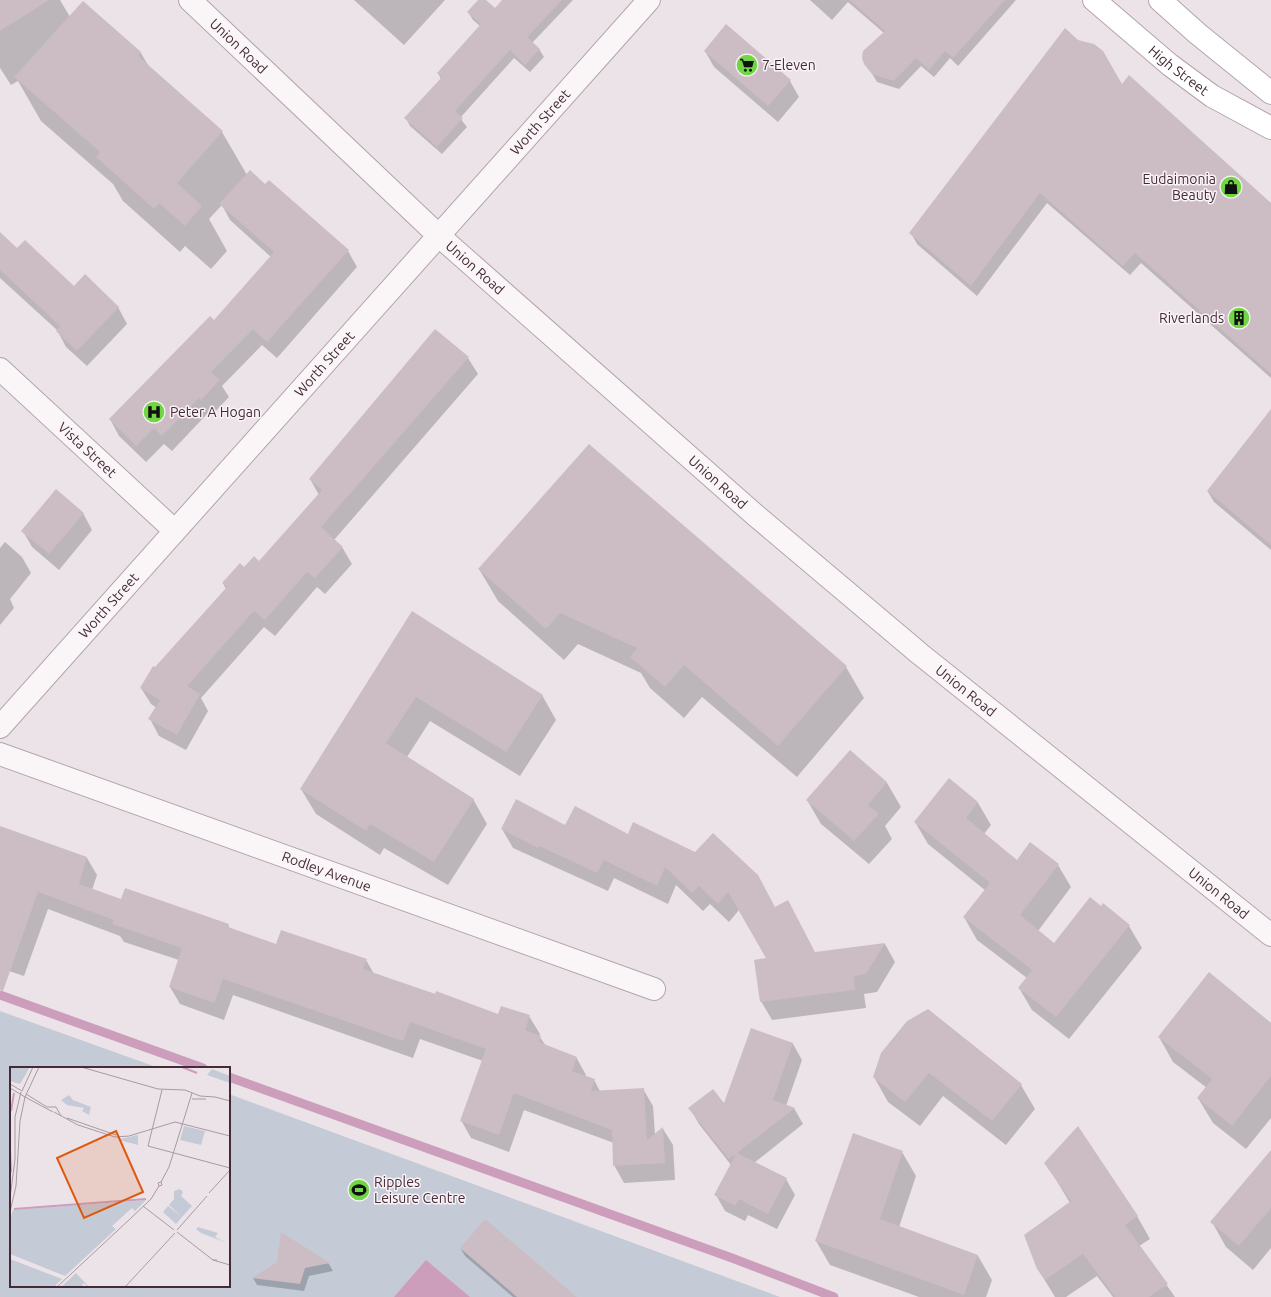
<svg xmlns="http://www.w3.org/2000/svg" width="1271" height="1297" viewBox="0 0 1271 1297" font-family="Ubuntu,sans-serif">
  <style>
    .green { fill: #c4cbd6 }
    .water { fill: #cd9dbc }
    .shadow { fill: #0003 }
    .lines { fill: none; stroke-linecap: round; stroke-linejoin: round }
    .stream { stroke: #cd9dbc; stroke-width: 9 }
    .building { fill: #ccbdc5 }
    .minor-casing { stroke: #b3a4ac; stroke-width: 24 }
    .secondary-casing { stroke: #b3a4ac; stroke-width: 24 }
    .minor { stroke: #faf6f8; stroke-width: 22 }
    .secondary { stroke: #fff; stroke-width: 22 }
    .labels { text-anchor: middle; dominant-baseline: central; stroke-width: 3; stroke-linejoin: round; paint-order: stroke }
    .street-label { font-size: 14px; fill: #452a38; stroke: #f9f3f6 }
    .poi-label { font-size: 14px; fill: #452a38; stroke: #f9f3f6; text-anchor: start }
    .inset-river { fill: none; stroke: #cd9dbc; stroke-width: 2 }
    .inset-road { fill: none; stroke: #a999a2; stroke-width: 1 }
    .view { fill: #e0570e; fill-opacity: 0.15; stroke: #e0570e; stroke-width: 2 }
    .inset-edge { fill: none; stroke: #452a38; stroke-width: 2 }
  </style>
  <rect width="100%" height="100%" fill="#ece3e8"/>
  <polygon class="green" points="0,1011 159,1068 11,1068 11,1286 229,1286 229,1094 780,1297 0,1297"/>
  <polygon class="water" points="426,1260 470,1297 394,1297"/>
  <g class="shadow">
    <polygon points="0,0 60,0 70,17 83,2 141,53 149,67 222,132 247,175 265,185 348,251 357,267 277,358 262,345 222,386 229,397 211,416 208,413 172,451 164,444 146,462 119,436 110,419 214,321 271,257 230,220 222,205 209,219 227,251 211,269 185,246 180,252 123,201 113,184 41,121 18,81 11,85 0,68"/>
    <polygon points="354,0 445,0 404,45"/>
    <polygon points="479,0 484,0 501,15 515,0 573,0 532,43 539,49 544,57 530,72 514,58 460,118 467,127 442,154 410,126 406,118 441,79 438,73 480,26 473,20 468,12"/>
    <polygon points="810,0 1016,0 958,66 950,58 934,77 921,66 899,89 877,82 863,58 884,33 848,2 832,20"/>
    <polygon points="705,51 790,81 799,97 778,122 714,67"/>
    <polygon points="1121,86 1271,204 1271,378 1141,263 1130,275 1047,203 977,296 917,244 911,233"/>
    <polygon points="0,234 17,250 74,288 118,307 127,324 87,366 66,347 57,330 0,278"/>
    <polygon points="468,358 478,374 334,540 342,547 352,564 325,594 317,587 275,636 264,627 201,698 208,711 186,750 159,736 150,719 157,708 151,704 141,688 156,668 226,589 223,583 244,568 259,562 319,495 310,479"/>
    <polygon points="1271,410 1271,550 1214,502 1208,492"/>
    <polygon points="83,513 92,530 59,570 32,547 23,531"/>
    <polygon points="5,542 22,557 31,573 10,599 14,608 0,625 0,548"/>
    <polygon points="479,569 846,667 864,698 797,777 702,697 684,718 650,688 641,673 578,644 564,660 498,601"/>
    <polygon points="413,613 542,695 556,720 520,776 430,721 407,757 473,799 487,824 448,885 384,848 380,855 316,814 301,789"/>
    <polygon points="850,751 887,783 901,807 885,826 892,839 869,864 821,824 807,800"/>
    <polygon points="949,779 978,803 991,825 984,834 1017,861 1058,865 1071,887 1038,931 1054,944 1129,926 1142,948 1069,1039 1032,1010 1019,988 1027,978 977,940 964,917 986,891 928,844 915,822"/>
    <polygon points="566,827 775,908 815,953 885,944 895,962 877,992 864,994 866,1008 772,1020 761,1001 767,959 739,910 729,922 710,904 703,911 676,885 668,904 614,878 608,891 513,848 502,829"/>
    <polygon points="0,838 87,858 97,875 92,890 122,900 228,925 230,929 277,945 366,960 374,974 499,1015 529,1016 540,1034 539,1036 546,1046 576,1057 586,1075 585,1077 594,1080 600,1091 643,1089 653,1106 655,1135 663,1129 673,1145 675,1180 624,1183 614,1165 614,1143 524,1110 509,1152 471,1138 461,1120 483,1061 420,1039 413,1058 233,995 224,1020 180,1004 170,987 179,960 124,942 120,936 48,909 24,976 0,968"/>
    <polygon points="1209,974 1271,1023 1271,1118 1246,1149 1213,1123 1198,1098 1207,1088 1173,1062 1159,1037"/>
    <polygon points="752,1030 793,1044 802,1060 786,1106 794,1108 803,1124 754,1163 786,1179 795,1195 777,1229 748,1215 745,1221 725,1211 716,1195 731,1165 699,1124 690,1108 725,1105"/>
    <polygon points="882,1054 1021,1085 1035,1109 1006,1145 943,1096 920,1126 888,1102 874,1077"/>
    <polygon points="902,1152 916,1176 899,1227 978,1256 992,1280 986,1297 919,1297 830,1265 816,1241"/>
    <polygon points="1271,1152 1271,1248 1253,1270 1226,1247 1212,1222"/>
    <polygon points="1046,1163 1137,1216 1150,1239 1139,1246 1175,1297 1113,1297 1097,1276 1066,1297 1055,1297 1038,1269 1070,1203"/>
    <polygon points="282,1234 329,1264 333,1271 309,1276 304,1291 257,1285 253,1278 278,1263"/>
    <polygon points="461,1249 575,1297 513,1297 465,1256"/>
  </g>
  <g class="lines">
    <g class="stream">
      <polyline points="0,995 203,1068"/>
      <polyline points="229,1077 732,1258 834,1297"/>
    </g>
  </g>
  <g class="building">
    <polygon points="0,0 49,0 0,31"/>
    <polygon points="478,0 486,0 495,8 502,0 562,0 527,37 540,49 525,65 510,50 455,111 463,118 437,147 404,118 442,77 437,73 481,24 467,12"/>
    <polygon points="849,0 1005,0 953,58 945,51 929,70 916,58 894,81 872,74 864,64 862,58 863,51 885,31"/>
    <polygon points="83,1 141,52 138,56 223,131 177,183 202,206 185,226 159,203 154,209 96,157 100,152 14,77"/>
    <polygon points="726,24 791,80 768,106 704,51"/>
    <polygon points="1065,28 1078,40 1094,44 1103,51 1122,84 1129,75 1271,203 1271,374 1135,253 1123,266 1040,193 971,286 909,233"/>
    <polygon points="250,170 265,184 269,180 349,250 267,342 253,329 211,372 220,380 201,400 199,398 162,436 154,428 136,446 109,419 210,316 214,320 274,252 219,204"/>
    <polygon points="0,232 17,248 25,240 74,286 85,274 119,307 77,351 56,331 60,326 0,270"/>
    <polygon points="435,329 469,357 321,527 343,547 315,578 307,572 265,620 254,611 187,686 200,694 177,735 148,719 160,700 140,688 153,666 155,667 227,587 222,583 240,563 244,567 254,556 259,561 322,490 309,479"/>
    <polygon points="1271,409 1271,545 1207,491"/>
    <polygon points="589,444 847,666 778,746 684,665 665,687 630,657 637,648 560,613 546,629 478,569"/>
    <polygon points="56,489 84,513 49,554 21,531"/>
    <polygon points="412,611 543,695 506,752 416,697 386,743 474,799 434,862 370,824 366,831 300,789"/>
    <polygon points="850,750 887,782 868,805 879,814 854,841 806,800"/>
    <polygon points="949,778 978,802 966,818 1017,860 1030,842 1059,864 1020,915 1054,943 1090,897 1101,906 1103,903 1130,925 1056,1017 1018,988 1032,970 963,917 990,883 914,822"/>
    <polygon points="516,799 565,825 575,806 628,834 633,822 695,852 713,833 758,875 775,907 788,900 815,952 885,943 866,974 854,976 855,990 760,1002 754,960 766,958 728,892 718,904 699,886 692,893 665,867 657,886 604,860 597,873 539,846 538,848 501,829"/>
    <polygon points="0,826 87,857 79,884 121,899 125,888 229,924 228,927 276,944 281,930 367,959 363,969 435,994 436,991 498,1014 501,1006 530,1015 525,1030 541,1036 539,1042 577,1057 572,1071 595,1079 591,1091 644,1088 647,1140 663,1127 665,1163 613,1166 612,1130 514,1093 499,1135 460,1121 486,1049 410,1022 403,1041 223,979 214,1003 169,987 182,948 112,924 114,920 38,892 3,991 0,990"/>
    <polygon points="1209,972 1271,1023 1271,1076 1232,1126 1197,1098 1212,1079 1158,1037"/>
    <polygon points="928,1009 1022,1084 992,1121 929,1073 905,1102 873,1077 881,1053 907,1021"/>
    <polygon points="751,1028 793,1043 773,1100 795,1108 737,1153 787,1178 768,1214 739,1199 735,1206 714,1195 736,1154 729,1159 688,1108 713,1089 724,1103"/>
    <polygon points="1078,1126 1138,1216 1125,1225 1168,1284 1149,1297 1115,1297 1083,1254 1045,1280 1037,1269 1024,1235 1071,1201 1044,1163"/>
    <polygon points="853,1133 903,1151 880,1219 978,1255 964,1295 815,1241"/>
    <polygon points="1271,1150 1271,1208 1239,1246 1210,1222"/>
    <polygon points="485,1219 577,1297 517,1297 460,1248"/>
    <polygon points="281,1232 330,1263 305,1268 300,1284 252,1278 277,1262"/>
  </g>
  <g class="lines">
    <g class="minor-casing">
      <g id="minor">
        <path id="s1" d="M190,0L438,235L754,514L920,654L1271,935"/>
        <path id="s2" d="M0,369L174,530"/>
        <path id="s3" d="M0,727L649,0"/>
        <path id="s4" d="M0,754L654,989"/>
      </g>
    </g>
    <g class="secondary-casing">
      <g id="secondary">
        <path id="s5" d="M1094,0L1170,65L1212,96L1271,128"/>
        <polyline points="1160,0 1198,34 1271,93"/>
      </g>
    </g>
    <use href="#minor" class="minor"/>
    <use href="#secondary" class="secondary"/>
  </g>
  <defs>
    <g id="supermarket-disc" transform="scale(1.15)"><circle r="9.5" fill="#70d643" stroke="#f9f3f6"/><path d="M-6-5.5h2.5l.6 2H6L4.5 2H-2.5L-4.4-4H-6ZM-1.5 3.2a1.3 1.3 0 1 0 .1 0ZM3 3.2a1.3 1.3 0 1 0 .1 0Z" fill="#111"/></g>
    <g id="shop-disc" transform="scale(1.15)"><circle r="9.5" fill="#70d643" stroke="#f9f3f6"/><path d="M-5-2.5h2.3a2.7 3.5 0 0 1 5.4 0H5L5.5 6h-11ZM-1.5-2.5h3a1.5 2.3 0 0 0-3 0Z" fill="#111"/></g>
    <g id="building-disc" transform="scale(1.15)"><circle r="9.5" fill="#70d643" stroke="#f9f3f6"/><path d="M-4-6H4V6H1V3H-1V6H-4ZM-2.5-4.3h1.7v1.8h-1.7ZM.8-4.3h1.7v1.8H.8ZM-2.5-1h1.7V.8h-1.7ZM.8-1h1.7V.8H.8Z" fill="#111"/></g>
    <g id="hospital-disc" transform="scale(1.15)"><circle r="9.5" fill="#70d643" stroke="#f9f3f6"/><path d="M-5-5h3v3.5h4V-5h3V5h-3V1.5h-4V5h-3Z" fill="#111"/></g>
    <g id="stadium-disc" transform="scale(1.15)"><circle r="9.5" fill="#70d643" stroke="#f9f3f6"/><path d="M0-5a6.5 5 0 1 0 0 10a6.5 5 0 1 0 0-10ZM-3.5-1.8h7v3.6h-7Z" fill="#111"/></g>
  </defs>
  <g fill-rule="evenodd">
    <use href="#supermarket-disc" x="747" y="65"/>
    <use href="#shop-disc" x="1231" y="187"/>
    <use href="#building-disc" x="1239" y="318"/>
    <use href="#hospital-disc" x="154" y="412"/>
    <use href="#stadium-disc" x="359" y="1190"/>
  </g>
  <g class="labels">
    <g class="street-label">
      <text stroke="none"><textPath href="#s1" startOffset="67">Union Road</textPath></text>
      <text stroke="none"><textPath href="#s5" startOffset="110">High Street</textPath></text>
      <text stroke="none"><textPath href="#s3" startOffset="811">Worth Street</textPath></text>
      <text stroke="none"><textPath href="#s1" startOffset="391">Union Road</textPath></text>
      <text stroke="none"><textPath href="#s3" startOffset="487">Worth Street</textPath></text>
      <text stroke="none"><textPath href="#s2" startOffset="119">Vista Street</textPath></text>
      <text stroke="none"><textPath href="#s1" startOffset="715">Union Road</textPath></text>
      <text stroke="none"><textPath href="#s3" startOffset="163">Worth Street</textPath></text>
      <text stroke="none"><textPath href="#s1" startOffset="1039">Union Road</textPath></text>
      <text stroke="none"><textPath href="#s4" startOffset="347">Rodley Avenue</textPath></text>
      <text stroke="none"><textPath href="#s1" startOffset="1363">Union Road</textPath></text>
    </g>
    <g class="poi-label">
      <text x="762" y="65">7-Eleven</text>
      <text x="1216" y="179" text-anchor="end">Eudaimonia<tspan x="1216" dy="16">Beauty</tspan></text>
      <text x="1224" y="318" text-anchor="end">Riverlands</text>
      <text x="170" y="412">Peter A Hogan</text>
      <text x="374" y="1182">Ripples<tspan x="374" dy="16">Leisure Centre</tspan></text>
    </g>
  </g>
  <g transform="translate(10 1067)">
    <rect width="220" height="220" fill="#ece3e8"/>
    <path d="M0,0H20L10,17L0,14ZM202,2L220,9V16L197,8ZM59,28L63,33L81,40L79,48L72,44L74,41L57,38L51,33ZM174,59L195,64L191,78L170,73ZM128,68V78L109,73L110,72ZM170,122L173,125L171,129L182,139L172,150L159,138L164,132V124ZM136,133L125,144L122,141L102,159L106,162L55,209L0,187V152L3,143ZM158,139L172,150L166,157L153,145ZM188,160L208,166L205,170L217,176L191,166L186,162ZM0,192L52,212L44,220H0ZM66,206L79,220L73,216L72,220H51Z" fill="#c4cbd6"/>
    <path class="inset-river" d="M172,0L187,6M1,44L4,26M0,81L1,105M4,142L136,132"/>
    <path class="inset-road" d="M71,0L148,22L175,23L190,29L205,30L220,34M0,17L12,24M0,21L15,30L29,0M152,23L138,79L220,101M12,24L23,0M16,27L37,40H46L51,49M182,32H196M44,45L68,58L105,70L119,69L165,55L220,69M57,51L106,68M151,115L159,100L182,26M151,115L152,118L149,119L148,116ZM199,126L220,103M0,131L5,92V50L11,25M133,139L164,163M0,145L6,119L10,54L15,30L43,45M121,151L141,132L149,119M167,163L197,129M167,165L203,193M207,193H203L220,198M47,220L121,151M115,220L165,166"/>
    <path class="view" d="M106,64L133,125L74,151L47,91Z"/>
    <rect width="220" height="220" class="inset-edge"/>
  </g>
</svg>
